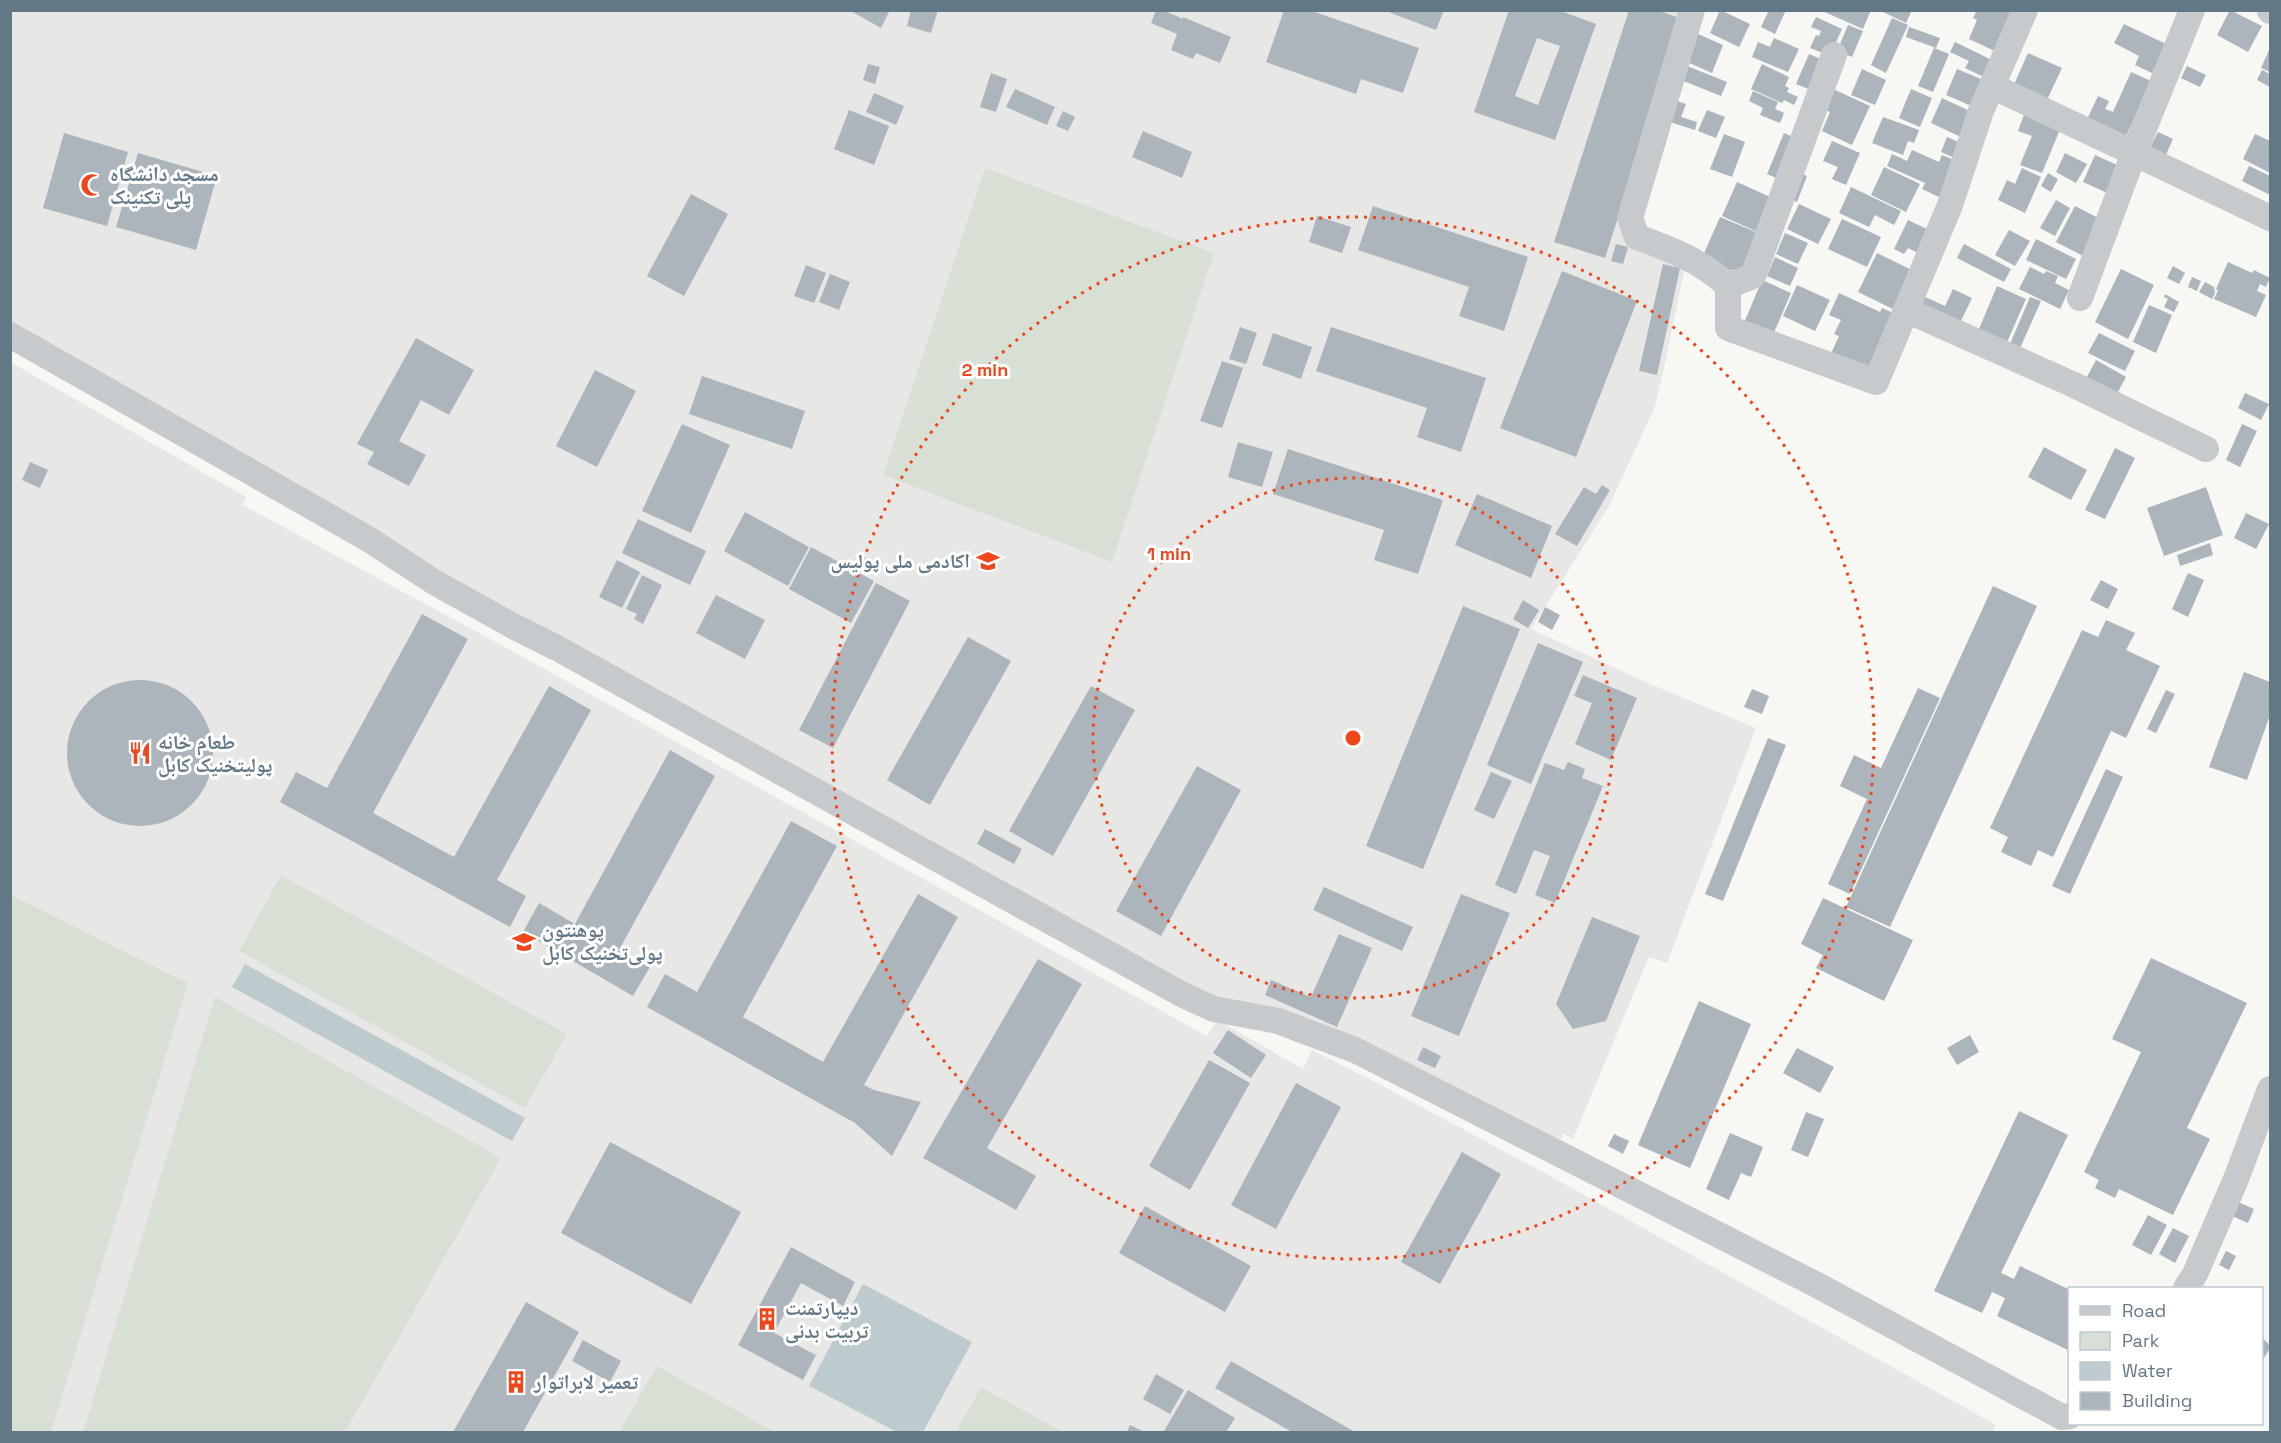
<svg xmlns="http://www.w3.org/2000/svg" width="2281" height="1443" viewBox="0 0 2281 1443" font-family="'Space Grotesk','Noto Naskh Arabic',sans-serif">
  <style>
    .built { fill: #e7e8e6 }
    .green { fill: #d8dfd4 }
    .water { fill: #bdcace }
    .building { fill: #acb5bb; fill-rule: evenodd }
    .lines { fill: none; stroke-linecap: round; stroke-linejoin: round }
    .street { stroke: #c6cacd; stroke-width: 26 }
    .ring { fill: none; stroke: #ef461b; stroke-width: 3; stroke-dasharray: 3 6 }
    .labels { text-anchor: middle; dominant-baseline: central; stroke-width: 6; stroke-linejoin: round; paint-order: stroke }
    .poi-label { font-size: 20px; font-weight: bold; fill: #637886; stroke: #fff; text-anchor: start }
    .centre { fill: #ef461b; stroke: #fff; stroke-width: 3 }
    .ring-label { font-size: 18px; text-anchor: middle; font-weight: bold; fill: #ef461b; stroke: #fff; stroke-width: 6; stroke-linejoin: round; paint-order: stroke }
  </style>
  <rect width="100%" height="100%" fill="#f7f7f3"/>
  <g class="built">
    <polygon points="11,11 1692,11 1630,218 1685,267 1662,377 1654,409 1608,508 1531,629 1650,684 1756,728 1667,963 1649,957 1573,1139 1563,1134 1554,1153 1354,1050 1214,1009 11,335"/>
    <polygon points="10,362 246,497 243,505 514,652 1207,1036 1216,1022 1224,1024 1303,1069 1312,1050 1377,1083 1543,1172 1996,1425 1993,1432 11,1432"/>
  </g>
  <g class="green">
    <polygon points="985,168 1214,253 1112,562 883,475"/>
    <circle cx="140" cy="755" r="16"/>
    <polygon points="281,875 567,1034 525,1108 239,951"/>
    <polygon points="11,895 188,983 51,1432 11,1432"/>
    <polygon points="215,997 501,1158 345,1432 83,1432"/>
    <polygon points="657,1366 775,1432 776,1432 619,1432"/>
    <polygon points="981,1387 1063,1432 956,1432"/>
  </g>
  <g class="water">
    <polygon points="245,964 525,1118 512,1141 232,987"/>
    <polygon points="863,1284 972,1342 923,1432 897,1432 809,1386"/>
  </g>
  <g class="building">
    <polygon points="849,10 890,10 881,28"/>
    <polygon points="911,10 938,10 931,33 907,26"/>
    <polygon points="1156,10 1163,10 1183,19 1183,17 1231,37 1220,63 1196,53 1193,59 1171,50 1177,34 1151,23"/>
    <polygon points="1284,10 1309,10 1419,48 1403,93 1361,79 1356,94 1266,62"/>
    <polygon points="1383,10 1444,10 1436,30"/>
    <path d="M1509,10H1558L1596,24L1555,140L1474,112ZM1537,38L1560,46L1538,105L1515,96Z"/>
    <polygon points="1629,10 1657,10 1682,19 1605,258 1554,242"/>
    <polygon points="1720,10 1750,24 1739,47 1710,33"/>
    <polygon points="1769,10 1786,10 1775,34 1761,27"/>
    <polygon points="1820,10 1871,10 1863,29"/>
    <polygon points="1879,10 1912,10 1906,23"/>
    <polygon points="1977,10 2015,10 2001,54 1969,39 1977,20 1973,18"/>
    <polygon points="2230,10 2262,26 2248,52 2217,35"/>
    <polygon points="1816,17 1842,29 1830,56 1810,48 1816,35 1819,36 1821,31 1811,27"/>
    <polygon points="1892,18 1908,25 1886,73 1871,65"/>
    <polygon points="2124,24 2166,44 2152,73 2135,65 2139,56 2114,43"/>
    <polygon points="1848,25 1863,31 1852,57 1837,51"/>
    <polygon points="1909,27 1940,38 1936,48 1906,37"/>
    <polygon points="1698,34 1723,45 1712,73 1687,62"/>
    <polygon points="1774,38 1799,49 1788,72 1752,57 1758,42 1770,47"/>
    <polygon points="1955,42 1996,62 1988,79 1965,68 1969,61 1950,52"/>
    <polygon points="1934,48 1949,54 1933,92 1918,86"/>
    <polygon points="2270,48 2270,72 2261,68"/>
    <polygon points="2028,53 2062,68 2045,104 2012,89"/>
    <polygon points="1809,54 1830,63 1818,93 1796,84"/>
    <polygon points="868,64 880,67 875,84 863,80"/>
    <polygon points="1762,64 1789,77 1785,86 1789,88 1787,92 1798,97 1794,105 1784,100 1782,103 1751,89"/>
    <polygon points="1687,66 1727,82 1721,96 1681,80"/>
    <polygon points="2187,66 2206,75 2200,87 2181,78"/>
    <polygon points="1862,69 1886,80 1875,105 1851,95"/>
    <polygon points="1957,69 1988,82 1976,108 1946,95"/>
    <polygon points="2262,70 2270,74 2270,87 2257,80"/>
    <polygon points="2131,72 2151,81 2124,141 2085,124 2098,96 2109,101 2105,109 2113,112"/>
    <polygon points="991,73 1007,79 996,112 980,107"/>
    <polygon points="1015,89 1055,107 1047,125 1006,107"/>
    <polygon points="1833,89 1870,106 1852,145 1822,131 1830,112 1824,109"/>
    <polygon points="1911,89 1932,98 1920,127 1899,118"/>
    <polygon points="1753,91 1778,102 1775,109 1784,113 1780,123 1760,115 1763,108 1749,101"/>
    <polygon points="874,93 904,106 896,125 866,112"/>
    <polygon points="1942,98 1976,114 1965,139 1931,123"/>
    <polygon points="1674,100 1686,104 1681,117 1697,122 1695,130 1667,121"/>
    <polygon points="849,110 889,126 874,165 834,149"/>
    <polygon points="1707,110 1725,117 1716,138 1698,131"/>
    <polygon points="1063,111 1075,117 1068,131 1056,126"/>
    <polygon points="2025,112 2061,127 2042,173 2020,165 2032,136 2018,131"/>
    <polygon points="1883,117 1919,130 1914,143 1908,141 1903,155 1872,143"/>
    <polygon points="1143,131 1192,152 1182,178 1132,157"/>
    <polygon points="2158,132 2173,139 2164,159 2148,152"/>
    <polygon points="64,133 128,152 107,226 43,208"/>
    <polygon points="1784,133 1800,140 1783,181 1767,174"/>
    <polygon points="1724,134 1745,142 1732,177 1710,169"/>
    <polygon points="2255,134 2270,141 2270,173 2243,159"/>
    <polygon points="1947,137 1963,144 1957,159 1941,152"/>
    <polygon points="1832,141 1860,153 1846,185 1832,179 1838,167 1823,161"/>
    <polygon points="1912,150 1939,162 1942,155 1959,162 1943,199 1922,189 1925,183 1887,166 1892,154 1907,161"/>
    <polygon points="138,153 217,176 196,250 116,227"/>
    <polygon points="2065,153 2087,164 2076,183 2056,172"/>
    <polygon points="2095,155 2126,169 2114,196 2083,182"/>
    <polygon points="2249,166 2270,176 2270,195 2242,181"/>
    <polygon points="1884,167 1920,184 1906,212 1871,195"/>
    <polygon points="2022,168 2041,177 2025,213 1998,200 2007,180 2015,184"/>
    <polygon points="1795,171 1807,176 1797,202 1785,197"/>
    <polygon points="2048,173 2058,179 2051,192 2041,186"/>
    <polygon points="1737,182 1779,201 1764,235 1722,216"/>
    <polygon points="1851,187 1901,211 1894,225 1875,215 1869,227 1839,213"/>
    <polygon points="691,194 728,214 684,296 647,276"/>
    <polygon points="2056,200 2070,208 2055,236 2040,228"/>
    <polygon points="1799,204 1831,219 1818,244 1787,229"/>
    <polygon points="1373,206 1528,257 1504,331 1459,316 1469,287 1358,250"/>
    <polygon points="2075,206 2106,222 2087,258 2056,242"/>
    <polygon points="1317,216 1351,227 1342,253 1309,242"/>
    <polygon points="1720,217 1763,235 1745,276 1702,258"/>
    <polygon points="1842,219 1881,237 1867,267 1828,249"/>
    <polygon points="1908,220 1931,231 1920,254 1908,248 1904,254 1894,249"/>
    <polygon points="2009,230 2030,241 2015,266 1995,255"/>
    <polygon points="1785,233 1808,243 1798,264 1776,254"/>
    <polygon points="2036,239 2076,259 2066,279 2026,260"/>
    <polygon points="1616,244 1628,247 1623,264 1611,261"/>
    <polygon points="1964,244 2011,269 2004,282 1957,258"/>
    <polygon points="1877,253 1920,274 1901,313 1858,292"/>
    <polygon points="1775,257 1798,268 1790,286 1767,276"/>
    <polygon points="2228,262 2252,273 2254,270 2270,278 2266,287 2260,284 2257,291 2266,295 2256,317 2214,299 2218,290 2216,289"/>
    <polygon points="1663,264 1680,268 1657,375 1639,371"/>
    <polygon points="806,265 826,273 814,303 794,296"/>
    <polygon points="2173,266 2185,273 2179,284 2167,278"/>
    <polygon points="2030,267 2044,274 2046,271 2058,276 2055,283 2069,290 2060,309 2019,289"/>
    <polygon points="2121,269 2154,285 2128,339 2095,322"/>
    <polygon points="1562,271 1637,301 1576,457 1500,428"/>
    <polygon points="830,274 850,282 839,310 819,302"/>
    <polygon points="2192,277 2201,281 2197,291 2188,287"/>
    <polygon points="1762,280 1791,293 1773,335 1744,323"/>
    <polygon points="2205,282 2214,287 2215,293 2212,299 2199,292"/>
    <polygon points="1797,285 1830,300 1815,331 1783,316"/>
    <polygon points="1997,286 2026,299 2004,349 1976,336"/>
    <polygon points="1953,289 1972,298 1956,331 1917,312 1925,297 1945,306"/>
    <polygon points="1839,293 1880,312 1882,308 1898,315 1871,376 1829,358 1839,336 1834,334 1841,320 1829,315"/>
    <polygon points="2165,294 2179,302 2174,312 2164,307 2168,299 2164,297"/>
    <polygon points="2030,297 2041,301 2017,355 2007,351"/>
    <polygon points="2149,305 2172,315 2156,353 2133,342"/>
    <polygon points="1240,327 1257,333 1246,364 1229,359"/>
    <polygon points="1331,327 1486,378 1461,452 1417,437 1427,408 1316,371"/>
    <polygon points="1273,333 1312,347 1301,379 1262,365"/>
    <polygon points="2099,333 2135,351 2125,371 2088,353"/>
    <polygon points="416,338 474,370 449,415 421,400 399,441 426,455 409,486 367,464 374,452 357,444"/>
    <polygon points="2096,360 2126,377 2113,401 2083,384"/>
    <polygon points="1222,361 1243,368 1222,428 1200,421"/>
    <polygon points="595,370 636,391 597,467 556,446"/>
    <polygon points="702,376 805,411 792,449 689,414"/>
    <polygon points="2245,393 2269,404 2261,420 2238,408"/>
    <polygon points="682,424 730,445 691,533 642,511"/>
    <polygon points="2242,424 2257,431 2240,467 2226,460"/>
    <polygon points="1238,442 1273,452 1262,487 1228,477"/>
    <polygon points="2044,447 2087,470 2071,500 2028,477"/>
    <polygon points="2115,448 2135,458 2105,519 2085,510"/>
    <polygon points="1288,449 1443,500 1418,574 1374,560 1384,530 1273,494"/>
    <polygon points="30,462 48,470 40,488 22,480"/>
    <polygon points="1602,485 1610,490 1577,546 1555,534 1584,487 1596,494"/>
    <polygon points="2206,487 2223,535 2164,556 2147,508"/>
    <polygon points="1477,494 1552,526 1531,578 1455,545"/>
    <polygon points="745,512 809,547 788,586 724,551"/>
    <polygon points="2246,513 2269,524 2256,549 2234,538"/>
    <polygon points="638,519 706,551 690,585 622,553"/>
    <polygon points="2210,543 2213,555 2180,566 2177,555"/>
    <polygon points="811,547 874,581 851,623 789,589"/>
    <polygon points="617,560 640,572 622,608 599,597"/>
    <polygon points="2188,573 2204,580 2188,617 2172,609"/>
    <polygon points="642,575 662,585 643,624 634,619 637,614 626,609"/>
    <polygon points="2101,580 2118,589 2108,609 2090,600"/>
    <polygon points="876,583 910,601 833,748 799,730"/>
    <polygon points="1993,586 2037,606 1890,927 1846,907"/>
    <polygon points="716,595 765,620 745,659 696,633"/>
    <polygon points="1523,600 1539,610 1528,628 1513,619"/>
    <polygon points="1463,606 1520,629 1423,869 1366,846"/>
    <polygon points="1545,607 1560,615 1552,630 1538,622"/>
    <polygon points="422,614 468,639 373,813 454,857 549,686 591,710 497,880 526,896 510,927 280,802 296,772 327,788"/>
    <polygon points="2106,620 2135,633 2126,650 2160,666 2126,738 2111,731 2053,857 2038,850 2031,866 2001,852 2008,837 1990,828 2082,630 2098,637"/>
    <polygon points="968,637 1011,661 930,805 887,780"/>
    <polygon points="1538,643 1583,662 1531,784 1487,765"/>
    <polygon points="2244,672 2270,682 2270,715 2247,780 2209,767"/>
    <polygon points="1583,675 1637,698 1611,760 1575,744 1592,703 1574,696"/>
    <circle cx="140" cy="753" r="73"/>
    <polygon points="1091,686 1135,710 1053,856 1009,831"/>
    <polygon points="1918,688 1940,698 1850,894 1828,884 1867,799 1840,786 1854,755 1881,768"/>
    <polygon points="1752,689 1769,696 1762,714 1744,707"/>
    <polygon points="2166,690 2175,694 2156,733 2147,729"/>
    <polygon points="1768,738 1786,745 1723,901 1705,894"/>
    <polygon points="670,750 715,776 619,950 650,967 633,996 523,932 539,903 575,924"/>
    <polygon points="1568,762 1585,769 1582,778 1603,786 1555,903 1535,895 1550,856 1534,850 1516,894 1495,885 1545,763 1564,770"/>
    <polygon points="1197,766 1241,790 1161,936 1116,911"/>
    <polygon points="2106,769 2123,777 2070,894 2052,886"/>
    <polygon points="1491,772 1512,781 1494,819 1474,810"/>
    <polygon points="791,821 837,846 743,1017 823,1062 918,894 958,917 864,1085 874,1090 921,1102 892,1156 855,1123 647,1007 665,974 697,992"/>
    <polygon points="985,829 1022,849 1014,864 977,844"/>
    <polygon points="1324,887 1413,927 1402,951 1313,910"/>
    <polygon points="1461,894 1510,913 1459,1036 1411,1016"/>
    <polygon points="1823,898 1913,940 1884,1001 1816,968 1823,955 1801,944"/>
    <polygon points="1592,917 1640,936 1606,1021 1573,1029 1556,1004"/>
    <polygon points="1339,934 1372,948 1337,1027 1265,995 1271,980 1311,997"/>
    <polygon points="2151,958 2247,1003 2187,1128 2210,1139 2173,1215 2119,1189 2115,1198 2095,1188 2099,1180 2084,1172 2141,1052 2112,1039"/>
    <polygon points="1038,959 1082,984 987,1148 1036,1176 1016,1210 923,1158"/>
    <polygon points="1699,1001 1751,1024 1690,1168 1638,1145"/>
    <polygon points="1228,1030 1266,1055 1251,1078 1213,1053"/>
    <polygon points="1970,1035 1979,1052 1957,1065 1947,1048"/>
    <polygon points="1423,1047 1441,1056 1435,1068 1417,1060"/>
    <polygon points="1797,1048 1834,1067 1820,1093 1783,1073"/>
    <polygon points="1209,1060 1250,1083 1190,1190 1149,1166"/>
    <polygon points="1296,1083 1341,1107 1276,1229 1231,1205"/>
    <polygon points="2019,1111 2068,1135 2001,1273 2014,1279 2020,1266 2070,1290 2070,1351 1997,1316 2005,1298 1992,1292 1982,1313 1934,1291"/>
    <polygon points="1806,1112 1824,1119 1808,1157 1791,1150"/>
    <polygon points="1730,1133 1763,1147 1751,1177 1741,1173 1729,1200 1706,1189"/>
    <polygon points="1614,1134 1629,1141 1623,1154 1608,1146"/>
    <polygon points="610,1142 741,1212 691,1304 561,1233"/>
    <polygon points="1462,1152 1501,1174 1440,1284 1401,1262"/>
    <polygon points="2238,1202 2254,1209 2248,1223 2232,1216"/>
    <polygon points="1145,1206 1251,1266 1225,1312 1119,1253"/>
    <polygon points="2148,1215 2167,1225 2151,1255 2132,1245"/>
    <polygon points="2173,1228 2189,1236 2175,1263 2159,1254"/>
    <polygon points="791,1247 855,1282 843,1306 801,1283 774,1333 816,1355 803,1380 738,1345"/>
    <polygon points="2226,1251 2236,1256 2229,1270 2219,1265"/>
    <polygon points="526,1302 579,1332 523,1432 453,1432"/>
    <polygon points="2262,1338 2270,1345 2270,1348 2262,1361"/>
    <polygon points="583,1340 621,1361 610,1382 572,1361"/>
    <polygon points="1231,1361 1355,1432 1292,1432 1215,1388"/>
    <polygon points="1156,1374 1184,1390 1170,1414 1143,1399"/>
    <polygon points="1188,1390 1235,1418 1226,1432 1167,1432 1164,1431"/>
    <polygon points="1130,1425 1145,1432 1127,1432"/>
  </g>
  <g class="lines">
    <g class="street">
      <path d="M1692,10L1630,218L1637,237C1670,249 1702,261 1728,286V328L1876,382L1950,205L1981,111L2025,10"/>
      <polyline points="2270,10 2270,11"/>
      <polyline points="1992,86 2134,153 2192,10"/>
      <polyline points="1728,286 1753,276 1834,55"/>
      <polyline points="2080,298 2134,153 2270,218"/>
      <polyline points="1906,310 2072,384 2206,449"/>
      <polyline points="10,335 370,540 434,582 513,626 557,648 1183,995 1214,1009 1278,1021 1355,1050 1817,1285 2062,1417 2070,1416"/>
      <polyline points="2186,1288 2195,1274 2236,1179 2270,1089"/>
    </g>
  </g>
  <g class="ring">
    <circle cx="1353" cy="738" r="260"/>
    <circle cx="1353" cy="738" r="521"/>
  </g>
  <defs>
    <g id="mosque-bare" transform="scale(1.8)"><path d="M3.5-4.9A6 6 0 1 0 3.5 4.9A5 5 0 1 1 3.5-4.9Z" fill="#ef461b" stroke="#fff" stroke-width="2.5" paint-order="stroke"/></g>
    <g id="university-bare" transform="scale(1.8)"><path d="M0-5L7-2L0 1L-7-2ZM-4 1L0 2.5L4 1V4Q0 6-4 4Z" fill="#ef461b" stroke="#fff" stroke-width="2.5" paint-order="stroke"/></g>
    <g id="restaurant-bare" transform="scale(1.8)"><path d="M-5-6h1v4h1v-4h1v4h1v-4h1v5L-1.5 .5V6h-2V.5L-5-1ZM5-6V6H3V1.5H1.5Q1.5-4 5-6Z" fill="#ef461b" stroke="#fff" stroke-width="2.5" paint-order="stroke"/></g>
    <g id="building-bare" transform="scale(1.8)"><path d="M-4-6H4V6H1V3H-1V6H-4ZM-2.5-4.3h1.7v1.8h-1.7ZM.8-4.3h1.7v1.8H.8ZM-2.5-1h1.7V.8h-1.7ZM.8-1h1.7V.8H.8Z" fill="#ef461b" stroke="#fff" stroke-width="2.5" paint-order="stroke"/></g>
  </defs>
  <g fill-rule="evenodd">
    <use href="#mosque-bare" x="92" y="185"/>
    <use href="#university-bare" x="988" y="561"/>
    <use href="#restaurant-bare" x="140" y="753"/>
    <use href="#university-bare" x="524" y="942"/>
    <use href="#building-bare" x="767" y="1319"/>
    <use href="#building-bare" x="516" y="1382"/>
  </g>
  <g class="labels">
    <g class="poi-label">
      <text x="110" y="174">مسجد دانشگاه<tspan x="110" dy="23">پلی تکنینک</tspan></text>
      <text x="970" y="561" text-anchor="end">اکادمی ملی پولیس</text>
      <text x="158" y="742">طعام خانه<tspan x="158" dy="23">پولیتخنیک کابل</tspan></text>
      <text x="542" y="930">پوهنتون<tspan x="542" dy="23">پولی‌تخنیک کابل</tspan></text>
      <text x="785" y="1308">دیپارتمنت<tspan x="785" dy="23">تربیت بدنی</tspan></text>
      <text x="534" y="1382">تعمیر لابراتوار</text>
    </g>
  </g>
  <circle cx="1353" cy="738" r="9" class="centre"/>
  <g class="ring-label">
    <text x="985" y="376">2 min</text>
    <text x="1169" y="560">1 min</text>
  </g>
  <rect width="2281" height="1443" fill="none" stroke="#637886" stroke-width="24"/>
  <rect x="2068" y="1287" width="195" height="138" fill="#ffffff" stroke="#c1c9cf" stroke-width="1.5"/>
  <rect x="2080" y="1306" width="30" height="9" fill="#c6cacd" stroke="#c1c9cf" stroke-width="1.5"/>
  <text x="2122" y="1317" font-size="18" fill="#637886">Road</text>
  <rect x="2080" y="1332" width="30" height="18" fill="#d8dfd4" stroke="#c1c9cf" stroke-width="1.5"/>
  <text x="2122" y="1347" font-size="18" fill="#637886">Park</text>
  <rect x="2080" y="1362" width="30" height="18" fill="#bdcace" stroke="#c1c9cf" stroke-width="1.5"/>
  <text x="2122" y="1377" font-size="18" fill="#637886">Water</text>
  <rect x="2080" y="1392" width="30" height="18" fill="#acb5bb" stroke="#c1c9cf" stroke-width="1.5"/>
  <text x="2122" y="1407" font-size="18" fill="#637886">Building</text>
</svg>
